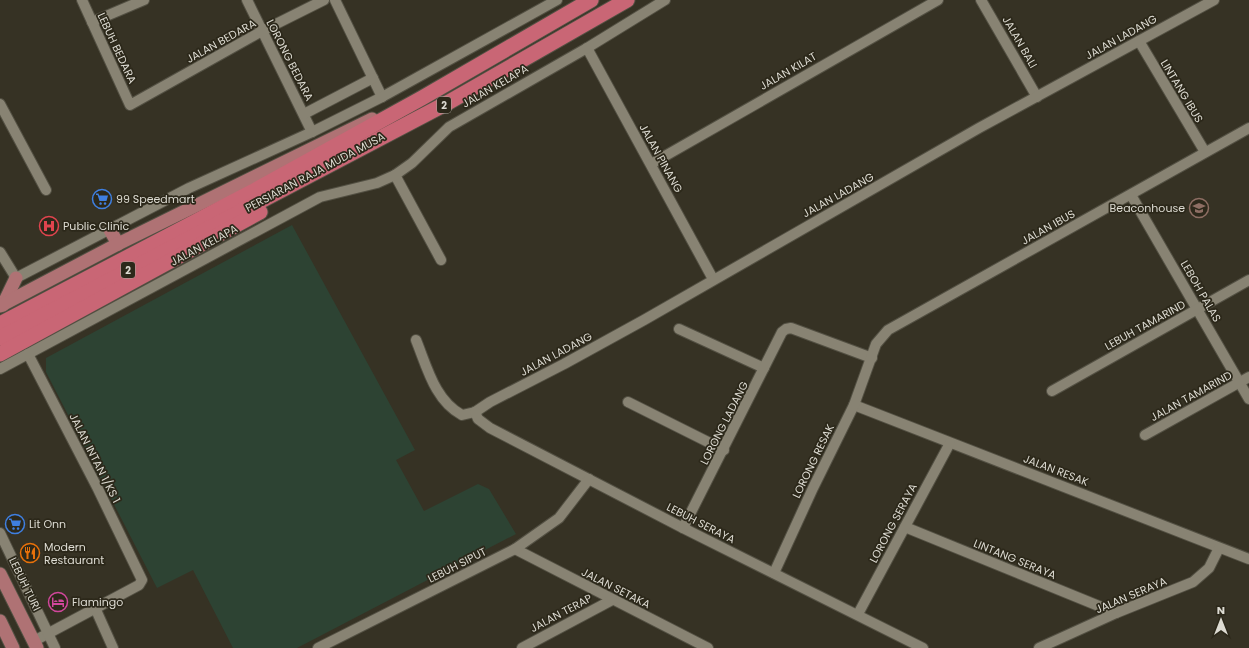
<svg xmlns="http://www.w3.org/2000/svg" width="1249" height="648" viewBox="0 0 1249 648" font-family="Poppins,sans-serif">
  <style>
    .green { fill: #2d4333 }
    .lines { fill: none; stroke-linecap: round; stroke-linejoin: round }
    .minor-casing { stroke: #535043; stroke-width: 12 }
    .major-casing { stroke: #535043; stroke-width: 15 }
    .highway-casing { stroke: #535043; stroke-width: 17 }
    .minor { stroke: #888373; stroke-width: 10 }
    .major { stroke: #af7274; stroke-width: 13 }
    .highway { stroke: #c96675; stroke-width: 15 }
    .labels { text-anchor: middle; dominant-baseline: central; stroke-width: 3.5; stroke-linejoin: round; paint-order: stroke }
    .shield { fill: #2c281a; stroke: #a8a59b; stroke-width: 1 }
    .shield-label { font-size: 10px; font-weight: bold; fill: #dddbd2 }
    .street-label { font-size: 11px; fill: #dddbd2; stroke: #2c281a }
    .poi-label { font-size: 11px; fill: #dddbd2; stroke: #2c281a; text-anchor: start }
  </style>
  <rect width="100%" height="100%" fill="#363224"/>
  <polygon class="green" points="292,225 415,450 396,460 424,511 478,484 489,489 516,534 297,648 233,648 193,570 157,588 46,372 46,358"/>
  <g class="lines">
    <g class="minor-casing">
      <g id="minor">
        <polyline points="82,0 130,105 262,31 324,0"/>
        <polyline points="247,0 312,132"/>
        <polyline points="335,0 382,97"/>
        <polyline points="981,0 1037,97"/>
        <polyline points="92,22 144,0"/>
        <polyline points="1139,41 1205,152"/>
        <polyline points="587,48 713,279"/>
        <polyline points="0,104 46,190"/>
        <polyline points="304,114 373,78"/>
        <polyline points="651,164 938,0"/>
        <polyline points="395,175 441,260"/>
        <polyline points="1131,195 1249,399"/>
        <polyline points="0,252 16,278 189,188 312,132 382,97 557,0"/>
        <polyline points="679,329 764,368"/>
        <path d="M416,340C427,367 435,401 462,415L475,412"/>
        <polyline points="28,354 98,489 142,580 139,585 34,641"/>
        <polyline points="0,369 320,197 377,183 395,175 412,163 449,127 587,48 665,0"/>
        <polyline points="1052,391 1249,280"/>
        <polyline points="628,402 724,450"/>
        <polyline points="854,405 1249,559"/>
        <polyline points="475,412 490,402 564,364 644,320 979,128 1214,0"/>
        <polyline points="475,412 478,419 490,428 683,528 923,648"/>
        <polyline points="1145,435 1249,377"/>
        <polyline points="905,527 1116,613"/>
        <polyline points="683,528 782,332 786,329 791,328 872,358"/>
        <polyline points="0,533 55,648"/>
        <polyline points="515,549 708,648"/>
        <polyline points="774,573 813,488 854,405 876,344 888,330 1249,128"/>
        <polyline points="96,610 113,648"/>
        <polyline points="858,614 950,443"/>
        <polyline points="318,648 515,549 559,518 589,479"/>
        <polyline points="522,648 612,600"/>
        <polyline points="1039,648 1116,613 1193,582 1209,568 1219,548"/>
      </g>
    </g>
    <g class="major-casing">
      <g id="major">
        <polyline points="110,230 118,244"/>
        <polyline points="3,305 16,278"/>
        <polyline points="0,306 118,244 372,119"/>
        <polyline points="0,574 37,648"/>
        <polyline points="0,621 13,648"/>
      </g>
    </g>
    <g class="highway-casing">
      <g id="highway">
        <polyline points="0,324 252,192 422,98 591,0"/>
        <polyline points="0,338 449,102 627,0"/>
        <polyline points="0,354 260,212"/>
      </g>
    </g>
    <use href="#minor" class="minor"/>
    <use href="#major" class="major"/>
    <use href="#highway" class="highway"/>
  </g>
  <defs>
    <g id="supermarket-ring" transform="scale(1)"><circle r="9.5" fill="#2c281a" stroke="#3f7fe0" stroke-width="1.5"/><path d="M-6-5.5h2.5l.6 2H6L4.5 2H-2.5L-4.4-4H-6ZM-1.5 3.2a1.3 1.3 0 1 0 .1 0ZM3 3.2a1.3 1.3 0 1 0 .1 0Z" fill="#3f7fe0"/></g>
    <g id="school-ring" transform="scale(1)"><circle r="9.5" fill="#2c281a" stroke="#8d6e63" stroke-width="1.5"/><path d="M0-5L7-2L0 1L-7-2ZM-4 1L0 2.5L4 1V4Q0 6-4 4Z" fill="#8d6e63"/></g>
    <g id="hospital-ring" transform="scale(1)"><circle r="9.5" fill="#2c281a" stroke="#e0444e" stroke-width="1.5"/><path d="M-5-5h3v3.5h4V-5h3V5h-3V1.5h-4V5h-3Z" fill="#e0444e"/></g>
    <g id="restaurant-ring" transform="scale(1)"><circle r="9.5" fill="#2c281a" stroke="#e8710a" stroke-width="1.5"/><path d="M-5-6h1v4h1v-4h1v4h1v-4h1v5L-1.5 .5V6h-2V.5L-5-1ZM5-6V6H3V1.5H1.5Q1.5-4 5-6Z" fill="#e8710a"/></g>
    <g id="hotel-ring" transform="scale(1)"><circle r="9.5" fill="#2c281a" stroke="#d1479c" stroke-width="1.5"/><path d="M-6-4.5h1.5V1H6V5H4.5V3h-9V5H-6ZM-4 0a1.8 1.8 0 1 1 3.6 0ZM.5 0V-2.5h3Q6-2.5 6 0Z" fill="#d1479c"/></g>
  </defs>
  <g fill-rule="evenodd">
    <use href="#supermarket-ring" x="102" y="199"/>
    <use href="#school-ring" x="1199" y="208"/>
    <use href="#hospital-ring" x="49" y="226"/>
    <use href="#supermarket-ring" x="15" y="524"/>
    <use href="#restaurant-ring" x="30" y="553"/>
    <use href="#hotel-ring" x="58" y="602"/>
  </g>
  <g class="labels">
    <g class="shield">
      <rect x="437" y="97" width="14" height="16" rx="3"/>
      <rect x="121" y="262" width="14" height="16" rx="3"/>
    </g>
    <g class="shield-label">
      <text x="444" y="105">2</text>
      <text x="128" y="270">2</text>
    </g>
    <g class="street-label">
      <text transform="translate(1121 37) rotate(-29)">JALAN LADANG</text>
      <text transform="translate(221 41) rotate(-29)">JALAN BEDARA</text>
      <text transform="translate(1020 42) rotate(60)">JALAN BALI</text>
      <text transform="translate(117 48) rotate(65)">LEBUH BEDARA</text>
      <text transform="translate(290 60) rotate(63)">LORONG BEDARA</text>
      <text transform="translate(788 71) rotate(-30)">JALAN KILAT</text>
      <text transform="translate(495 86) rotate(-30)">JALAN KELAPA</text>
      <text transform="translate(1182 91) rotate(59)">LINTANG IBUS</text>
      <text transform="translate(661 158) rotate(61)">JALAN PINANG</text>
      <text transform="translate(315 172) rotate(-28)">PERSIARAN RAJA MUDA MUSA</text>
      <text transform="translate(838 195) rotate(-29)">JALAN LADANG</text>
      <text transform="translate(1048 227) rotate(-29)">JALAN IBUS</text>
      <text transform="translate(204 245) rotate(-28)">JALAN KELAPA</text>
      <text transform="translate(1201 291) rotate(60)">LEBOH PALAS</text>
      <text transform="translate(1145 325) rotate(-29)">LEBUH TAMARIND</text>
      <text transform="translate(556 354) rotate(-28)">JALAN LADANG</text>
      <text transform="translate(1191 396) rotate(-29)">JALAN TAMARIND</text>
      <text transform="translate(724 423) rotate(-63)">LORONG LADANG</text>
      <text transform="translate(95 458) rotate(63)">JALAN INTAN 1/KS 1</text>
      <text transform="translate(813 461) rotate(-64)">LORONG RESAK</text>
      <text transform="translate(1056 470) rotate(21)">JALAN RESAK</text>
      <text transform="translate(701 523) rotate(27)">LEBUH SERAYA</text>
      <text transform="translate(893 523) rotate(-62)">LORONG SERAYA</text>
      <text transform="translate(1015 559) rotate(22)">LINTANG SERAYA</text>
      <text transform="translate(457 565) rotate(-27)">LEBUH SIPUT</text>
      <text transform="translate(25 584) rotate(64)">LEBUH TURI</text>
      <text transform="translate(616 588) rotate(27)">JALAN SETAKA</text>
      <text transform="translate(1131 595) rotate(-23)">JALAN SERAYA</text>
      <text transform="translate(561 613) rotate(-28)">JALAN TERAP</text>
    </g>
    <g class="poi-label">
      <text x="116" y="199">99 Speedmart</text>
      <text x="1185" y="208" text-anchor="end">Beaconhouse</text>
      <text x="63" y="226">Public Clinic</text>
      <text x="29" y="524">Lit Onn</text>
      <text x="44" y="547">Modern<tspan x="44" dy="13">Restaurant</tspan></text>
      <text x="72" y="602">Flamingo</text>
    </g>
  </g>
  <g transform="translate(1221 620)" stroke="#2c281a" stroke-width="3" paint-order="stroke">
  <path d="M0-3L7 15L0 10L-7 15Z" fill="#dddbd2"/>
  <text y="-6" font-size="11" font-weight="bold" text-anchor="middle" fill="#dddbd2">N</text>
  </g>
</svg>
